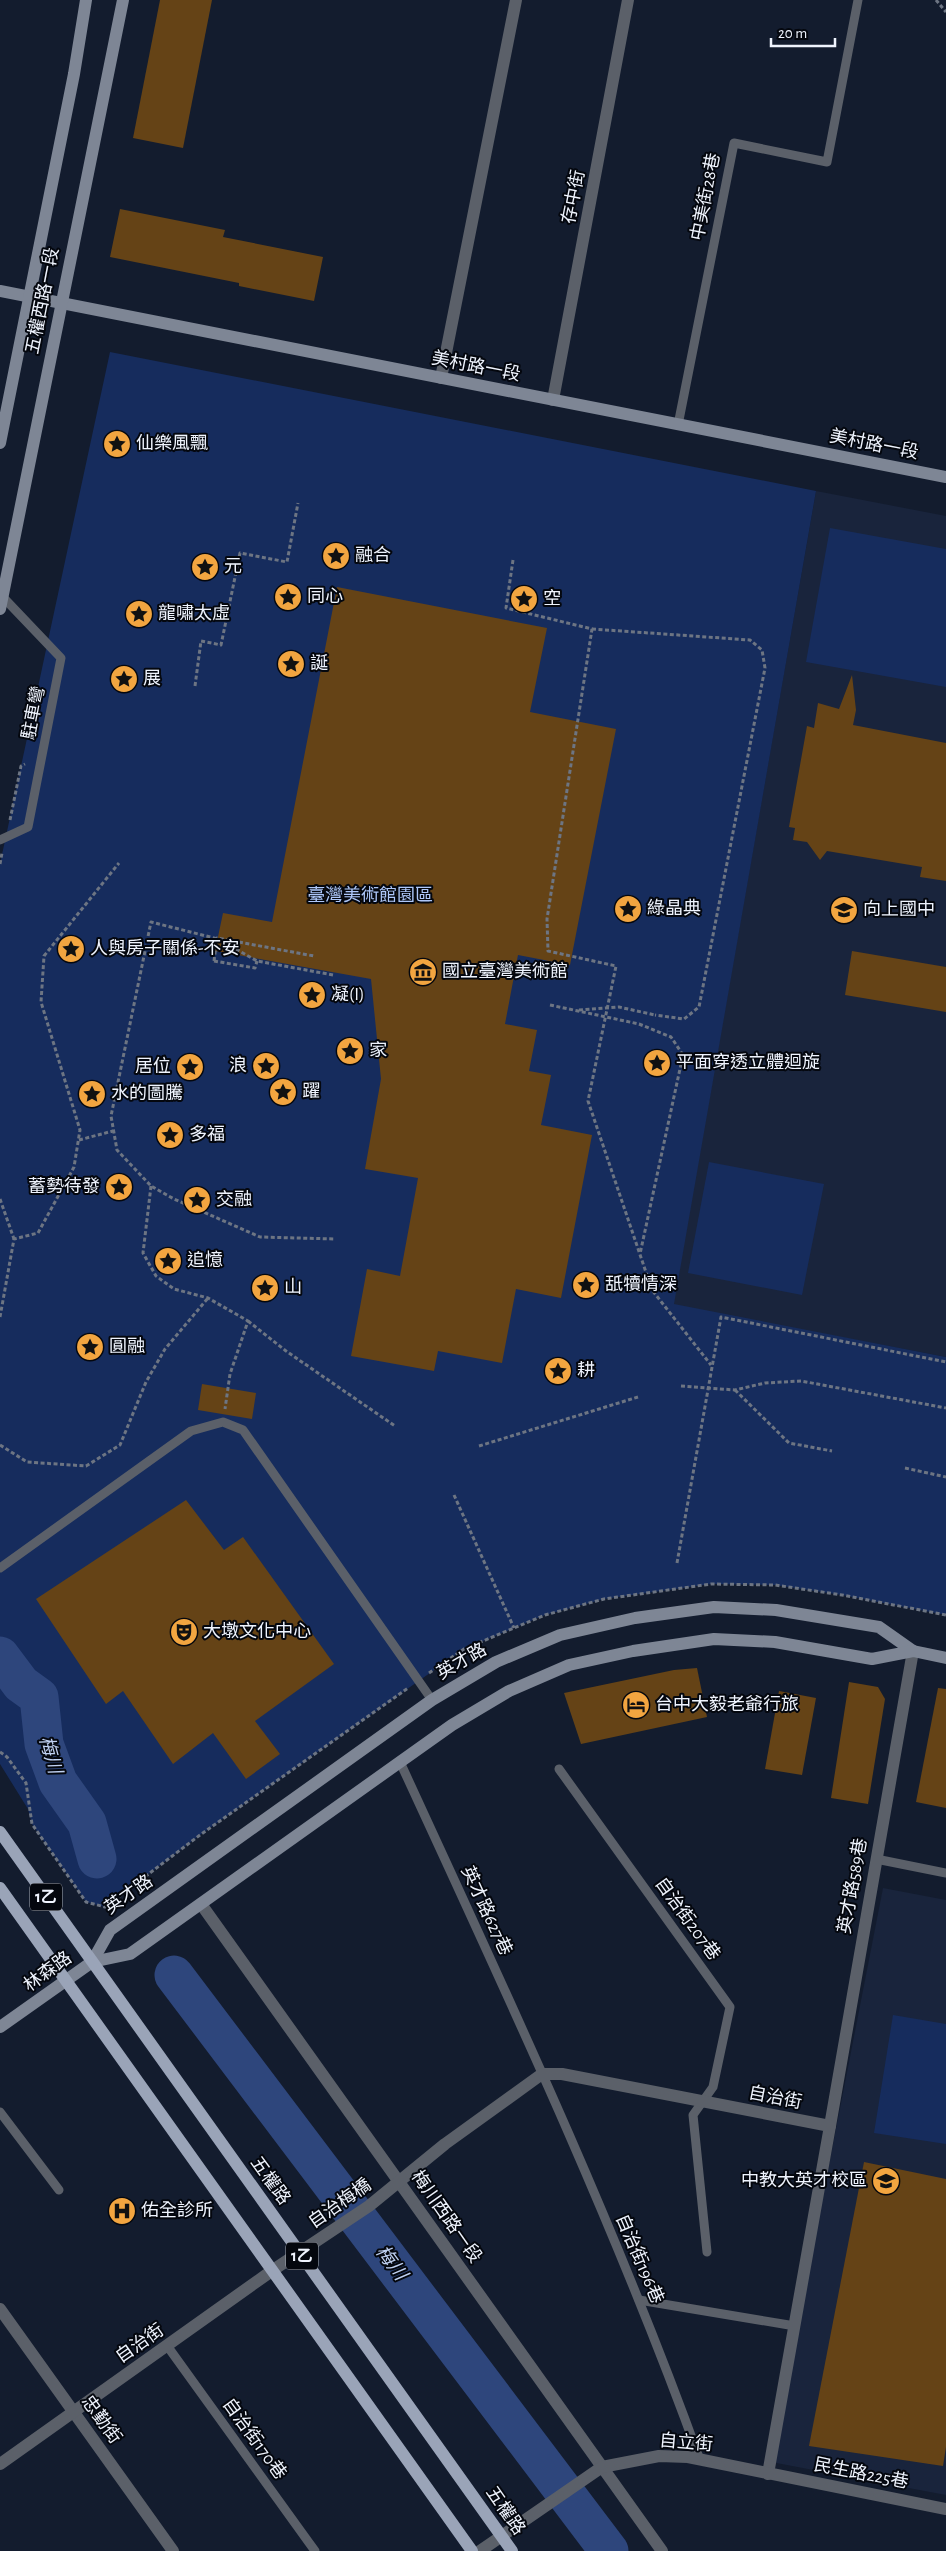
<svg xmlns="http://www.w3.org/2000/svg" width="946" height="2551" viewBox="0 0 946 2551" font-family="'Alegreya Sans','Noto Sans TC',sans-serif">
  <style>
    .built { fill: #19243c }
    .green { fill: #162c5d }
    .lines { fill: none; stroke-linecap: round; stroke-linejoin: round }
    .river { stroke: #2e467c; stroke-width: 39 }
    .building { fill: #654316 }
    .path { stroke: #6d7583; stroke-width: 3; stroke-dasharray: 4 2.5; stroke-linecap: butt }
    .lane { stroke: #5b6069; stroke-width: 9 }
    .street { stroke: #5b6069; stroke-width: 12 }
    .secondary { stroke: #7e8695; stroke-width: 12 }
    .primary { stroke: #9aa4b8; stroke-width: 12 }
    .path-bridge { stroke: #6d7583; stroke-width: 3; stroke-dasharray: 4 2.5; stroke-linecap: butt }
    .labels { text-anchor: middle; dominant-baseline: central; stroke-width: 4; stroke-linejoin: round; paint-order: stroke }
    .shield { fill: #04070e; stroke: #a8adb6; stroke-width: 1 }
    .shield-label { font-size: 16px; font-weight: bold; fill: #eff4fe }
    .street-label { font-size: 18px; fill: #eff4fe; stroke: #04070e }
    .poi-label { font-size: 18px; fill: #eff4fe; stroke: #04070e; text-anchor: start }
    .park-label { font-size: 18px; fill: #aec7f9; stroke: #04070e }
    .water-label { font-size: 19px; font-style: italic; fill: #c0d1f2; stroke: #04070e }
  </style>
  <rect width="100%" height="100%" fill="#131c2e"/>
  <g class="built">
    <polygon points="816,491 946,516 946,1357 673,1305"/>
    <polygon points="883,1888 946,1900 946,2495 771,2462"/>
  </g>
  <g class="green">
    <polygon points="110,352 816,491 674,1304 946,1357 946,1615 842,1595 775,1585 711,1584 604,1599 545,1615 464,1649 200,1835 105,1907 86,1902 32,1824 28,1809 0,1764 0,864"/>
    <polygon points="830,528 946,549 946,687 806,662"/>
    <polygon points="709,1162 824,1184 802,1295 688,1273"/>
    <polygon points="893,2015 946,2024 946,2144 874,2133"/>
  </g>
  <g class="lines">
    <g class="river">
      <polyline points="0,1656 21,1684 39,1697 44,1744 58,1782 87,1823 97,1859"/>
      <polyline points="174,1975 609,2551"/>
    </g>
  </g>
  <g class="building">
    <polygon points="160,0 212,0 183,148 133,138"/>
    <polygon points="120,209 225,230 223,237 323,257 314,301 239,286 239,283 110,257"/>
    <polygon points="337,587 547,628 530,712 616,729 570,965 518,955 505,1024 537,1030 529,1071 551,1075 541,1125 592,1135 561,1298 516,1289 502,1363 438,1351 434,1371 351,1356 367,1269 400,1276 418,1178 365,1169 381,1079 371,979 215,951 223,913 272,922"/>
    <polygon points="852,675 856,710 853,725 946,743 946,881 920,877 922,867 827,851 820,860 807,842 793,840 795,828 789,827 807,726 814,728 818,703 839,709"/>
    <polygon points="852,951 946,967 946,1012 845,995"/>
    <polygon points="202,1384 256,1393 252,1419 198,1410"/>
    <polygon points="186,1500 224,1550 243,1537 334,1664 255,1721 280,1754 246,1779 213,1733 173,1764 123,1691 106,1704 36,1599"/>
    <polygon points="697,1668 707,1717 581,1744 564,1693 674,1670"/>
    <polygon points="849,1682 878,1687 885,1699 868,1804 831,1798"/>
    <polygon points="938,1688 946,1689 946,1808 916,1802"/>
    <polygon points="779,1691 816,1698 802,1775 765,1769"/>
    <polygon points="864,2162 946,2179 946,2447 943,2466 809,2446"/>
  </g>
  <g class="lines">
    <g class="path">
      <polyline points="936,0 946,12"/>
      <polyline points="513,560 506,608 592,629 547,919 548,951 616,966 588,1101 652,1290 711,1365"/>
      <polyline points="592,629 750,640 762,650 765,668 699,1007 684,1019 655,1015"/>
      <polyline points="195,686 201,641 221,645 240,553 287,562 298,503"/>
      <polyline points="10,820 21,766 25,764"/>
      <polyline points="0,864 2,853"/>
      <polyline points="214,961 255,968 257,961"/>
      <polyline points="333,975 257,961 218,939 151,922 111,1116 117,1150 151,1186 174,1199 260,1237 335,1239"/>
      <polyline points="79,1140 113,1131"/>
      <polyline points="151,1186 143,1253 156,1276 174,1289 208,1298 248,1321 230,1374 225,1409"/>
      <polyline points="0,1199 14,1239"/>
      <polyline points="0,1317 14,1239 38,1233 74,1167 80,1130 41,1002 44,956 119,863"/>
      <polyline points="248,1321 286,1351 395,1426"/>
      <polyline points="681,1386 735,1390 765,1383 801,1381 946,1408"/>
      <polyline points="735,1390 789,1443 832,1451"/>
      <polyline points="0,1445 27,1462 86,1466 120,1445 146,1382 165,1349 208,1298"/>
      <polyline points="479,1446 638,1397"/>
      <polyline points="905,1468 946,1477"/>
      <polyline points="454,1495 514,1628"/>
      <polyline points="677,1563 721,1317 946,1362"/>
      <polyline points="429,1673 464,1649 545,1615 604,1599 711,1584 775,1585 842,1595 946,1615"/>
      <polyline points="0,1752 7,1757 26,1783 32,1824 86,1902 105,1907 200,1835 408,1688"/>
    </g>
    <g class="lane">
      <polyline points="678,425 734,143 827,162 858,0"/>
      <polyline points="0,840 28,827 61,658 3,597"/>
      <polyline points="0,1568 191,1431 223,1422 243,1430 432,1700"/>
      <path d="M400,1762C506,1992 614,2222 700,2460"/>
      <polyline points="559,1769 730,2007 713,2087 693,2115 707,2252"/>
      <polyline points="876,1859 946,1873"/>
      <polyline points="0,2112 59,2190"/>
      <polyline points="639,2300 795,2326"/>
      <polyline points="168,2347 315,2551"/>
    </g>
    <g class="street">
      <polyline points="441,378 516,0"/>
      <polyline points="553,400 628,0"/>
      <polyline points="201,1904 662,2551"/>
      <polyline points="830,2126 913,1651"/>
      <polyline points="0,2309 173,2551"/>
      <polyline points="0,2464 273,2270 369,2206 445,2144 542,2074 562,2074 830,2126 768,2474"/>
      <polyline points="480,2551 602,2467 659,2456 688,2457 946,2509"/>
    </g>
    <g class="secondary">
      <polyline points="0,291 946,477"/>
      <polyline points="0,443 74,74 86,0"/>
      <polyline points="0,609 123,0"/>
      <polyline points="92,1962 110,1930 432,1700 496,1662 560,1635 635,1618 714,1607 776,1610 879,1627 913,1651"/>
      <polyline points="0,2027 92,1962 130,1954 452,1725 509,1691 569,1665 633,1651 714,1639 775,1642 872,1659 913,1651 946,1658"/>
    </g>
    <g class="primary">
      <polyline points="0,1832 512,2551"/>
      <polyline points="0,1888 472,2551"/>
    </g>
    <g class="path-bridge">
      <polyline points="214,961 217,938 314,956"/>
      <polyline points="550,1005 639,1024 671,1037 683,1055 640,1254"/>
      <polyline points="579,1010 619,1007 655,1015"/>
    </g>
  </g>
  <defs>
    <g id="sight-disc" transform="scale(1.4375)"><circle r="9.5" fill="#f2a540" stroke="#04070e"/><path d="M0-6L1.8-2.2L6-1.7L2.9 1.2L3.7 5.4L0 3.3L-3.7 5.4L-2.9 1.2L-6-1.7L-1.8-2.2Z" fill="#111"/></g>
    <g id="school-disc" transform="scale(1.4375)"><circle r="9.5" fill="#f2a540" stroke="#04070e"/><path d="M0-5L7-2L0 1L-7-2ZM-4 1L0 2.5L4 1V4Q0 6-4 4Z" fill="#111"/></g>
    <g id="museum-disc" transform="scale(1.4375)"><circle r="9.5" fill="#f2a540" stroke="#04070e"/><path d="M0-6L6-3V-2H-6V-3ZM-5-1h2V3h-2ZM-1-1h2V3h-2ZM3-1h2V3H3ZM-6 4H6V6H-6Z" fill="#111"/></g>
    <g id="theatre-disc" transform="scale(1.4375)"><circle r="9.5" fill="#f2a540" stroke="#04070e"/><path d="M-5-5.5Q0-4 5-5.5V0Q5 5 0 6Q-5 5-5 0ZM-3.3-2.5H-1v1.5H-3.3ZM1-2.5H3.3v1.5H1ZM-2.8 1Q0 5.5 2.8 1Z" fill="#111"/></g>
    <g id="hotel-disc" transform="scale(1.4375)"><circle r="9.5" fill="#f2a540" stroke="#04070e"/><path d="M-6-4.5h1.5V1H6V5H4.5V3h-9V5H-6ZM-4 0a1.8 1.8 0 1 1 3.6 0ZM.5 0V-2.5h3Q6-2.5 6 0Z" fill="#111"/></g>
    <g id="university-disc" transform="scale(1.4375)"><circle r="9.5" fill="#f2a540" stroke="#04070e"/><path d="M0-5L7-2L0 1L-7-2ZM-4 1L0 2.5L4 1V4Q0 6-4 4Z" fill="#111"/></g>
    <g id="hospital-disc" transform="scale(1.4375)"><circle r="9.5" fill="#f2a540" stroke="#04070e"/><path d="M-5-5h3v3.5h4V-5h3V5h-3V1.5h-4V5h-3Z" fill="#111"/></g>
  </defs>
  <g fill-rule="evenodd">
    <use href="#sight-disc" x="117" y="444"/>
    <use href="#sight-disc" x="336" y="556"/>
    <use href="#sight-disc" x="205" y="567"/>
    <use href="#sight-disc" x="288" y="597"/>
    <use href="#sight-disc" x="524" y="599"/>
    <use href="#sight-disc" x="139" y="614"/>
    <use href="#sight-disc" x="291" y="664"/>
    <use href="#sight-disc" x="124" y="679"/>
    <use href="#sight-disc" x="628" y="909"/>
    <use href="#school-disc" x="844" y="910"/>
    <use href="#sight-disc" x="71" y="949"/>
    <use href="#museum-disc" x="423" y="972"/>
    <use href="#sight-disc" x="312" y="995"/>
    <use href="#sight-disc" x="350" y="1051"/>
    <use href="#sight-disc" x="657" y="1063"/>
    <use href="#sight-disc" x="266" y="1066"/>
    <use href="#sight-disc" x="190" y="1067"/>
    <use href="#sight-disc" x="283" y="1092"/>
    <use href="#sight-disc" x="92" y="1094"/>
    <use href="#sight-disc" x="170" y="1135"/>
    <use href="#sight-disc" x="119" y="1187"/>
    <use href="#sight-disc" x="197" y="1200"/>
    <use href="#sight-disc" x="168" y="1261"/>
    <use href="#sight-disc" x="586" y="1285"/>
    <use href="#sight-disc" x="265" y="1288"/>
    <use href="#sight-disc" x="90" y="1347"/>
    <use href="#sight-disc" x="558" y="1371"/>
    <use href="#theatre-disc" x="184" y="1632"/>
    <use href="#hotel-disc" x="636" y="1705"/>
    <use href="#university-disc" x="886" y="2181"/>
    <use href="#hospital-disc" x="122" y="2211"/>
  </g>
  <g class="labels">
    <g class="shield">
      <rect x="30" y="1883.5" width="32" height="27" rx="4"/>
      <rect x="286" y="2242.5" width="32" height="27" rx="4"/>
    </g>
    <g class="shield-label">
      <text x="46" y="1897">1乙</text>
      <text x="302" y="2256">1乙</text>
    </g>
    <g class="street-label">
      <text transform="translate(574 197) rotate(-79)">存中街</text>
      <text transform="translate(706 197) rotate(-79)">中美街28巷</text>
      <text transform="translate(43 301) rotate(-79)">五權西路一段</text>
      <text transform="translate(476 367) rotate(11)">美村路一段</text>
      <text transform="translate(874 445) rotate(11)">美村路一段</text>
      <text transform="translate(34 713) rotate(-79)">駐車彎</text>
      <text transform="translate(462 1662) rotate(-30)">英才路</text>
      <text transform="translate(853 1886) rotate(-80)">英才路589巷</text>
      <text transform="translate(129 1895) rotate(-35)">英才路</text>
      <text transform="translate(486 1911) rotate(65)">英才路627巷</text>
      <text transform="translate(687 1919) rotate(54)">自治街207巷</text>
      <text transform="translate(48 1972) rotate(-36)">林森路</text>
      <text transform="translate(775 2098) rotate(11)">自治街</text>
      <text transform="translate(270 2181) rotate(54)">五權路</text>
      <text transform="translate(340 2204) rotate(-35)">自治梅橋</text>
      <text transform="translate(446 2217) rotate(55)">梅川西路一段</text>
      <text transform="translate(639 2259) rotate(67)">自治街196巷</text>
      <text transform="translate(140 2344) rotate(-35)">自治街</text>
      <text transform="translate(101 2420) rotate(54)">忠勤街</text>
      <text transform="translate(254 2439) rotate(54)">自治街170巷</text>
      <text transform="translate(686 2443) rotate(5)">自立街</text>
      <text transform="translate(861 2474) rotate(11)">民生路225巷</text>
      <text transform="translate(505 2511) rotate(55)">五權路</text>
    </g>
    <g class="poi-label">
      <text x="136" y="444">仙樂風飄</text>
      <text x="355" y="556">融合</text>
      <text x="224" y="567">元</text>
      <text x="307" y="597">同心</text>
      <text x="543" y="599">空</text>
      <text x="158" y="614">龍嘯太虛</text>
      <text x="310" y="664">誕</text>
      <text x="143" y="679">展</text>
      <text x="647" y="909">綠晶典</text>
      <text x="863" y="910">向上國中</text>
      <text x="90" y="949">人與房子關係-不安</text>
      <text x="442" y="972">國立臺灣美術館</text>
      <text x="331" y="995">凝(I)</text>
      <text x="369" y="1051">家</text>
      <text x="676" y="1063">平面穿透立體迴旋</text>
      <text x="247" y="1066" text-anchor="end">浪</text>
      <text x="171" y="1067" text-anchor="end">居位</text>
      <text x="302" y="1092">躍</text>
      <text x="111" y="1094">水的圖騰</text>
      <text x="189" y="1135">多福</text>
      <text x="100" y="1187" text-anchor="end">蓄勢待發</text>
      <text x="216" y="1200">交融</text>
      <text x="187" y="1261">追憶</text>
      <text x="605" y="1285">舐犢情深</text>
      <text x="284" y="1288">山</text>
      <text x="109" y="1347">圓融</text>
      <text x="577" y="1371">耕</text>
      <text x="203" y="1632">大墩文化中心</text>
      <text x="655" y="1705">台中大毅老爺行旅</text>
      <text x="867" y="2181" text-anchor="end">中教大英才校區</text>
      <text x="141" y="2211">佑全診所</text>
    </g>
    <g class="park-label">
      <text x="370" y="896">臺灣美術館園區</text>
    </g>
    <g class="water-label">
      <text transform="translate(50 1755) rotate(74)">梅川</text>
      <text transform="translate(391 2263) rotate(53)">梅川</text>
    </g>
  </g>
  <path d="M771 38v8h64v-8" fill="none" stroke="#eff4fe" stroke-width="2.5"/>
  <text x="778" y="38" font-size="15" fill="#eff4fe" stroke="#04070e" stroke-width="4" paint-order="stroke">20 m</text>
</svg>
